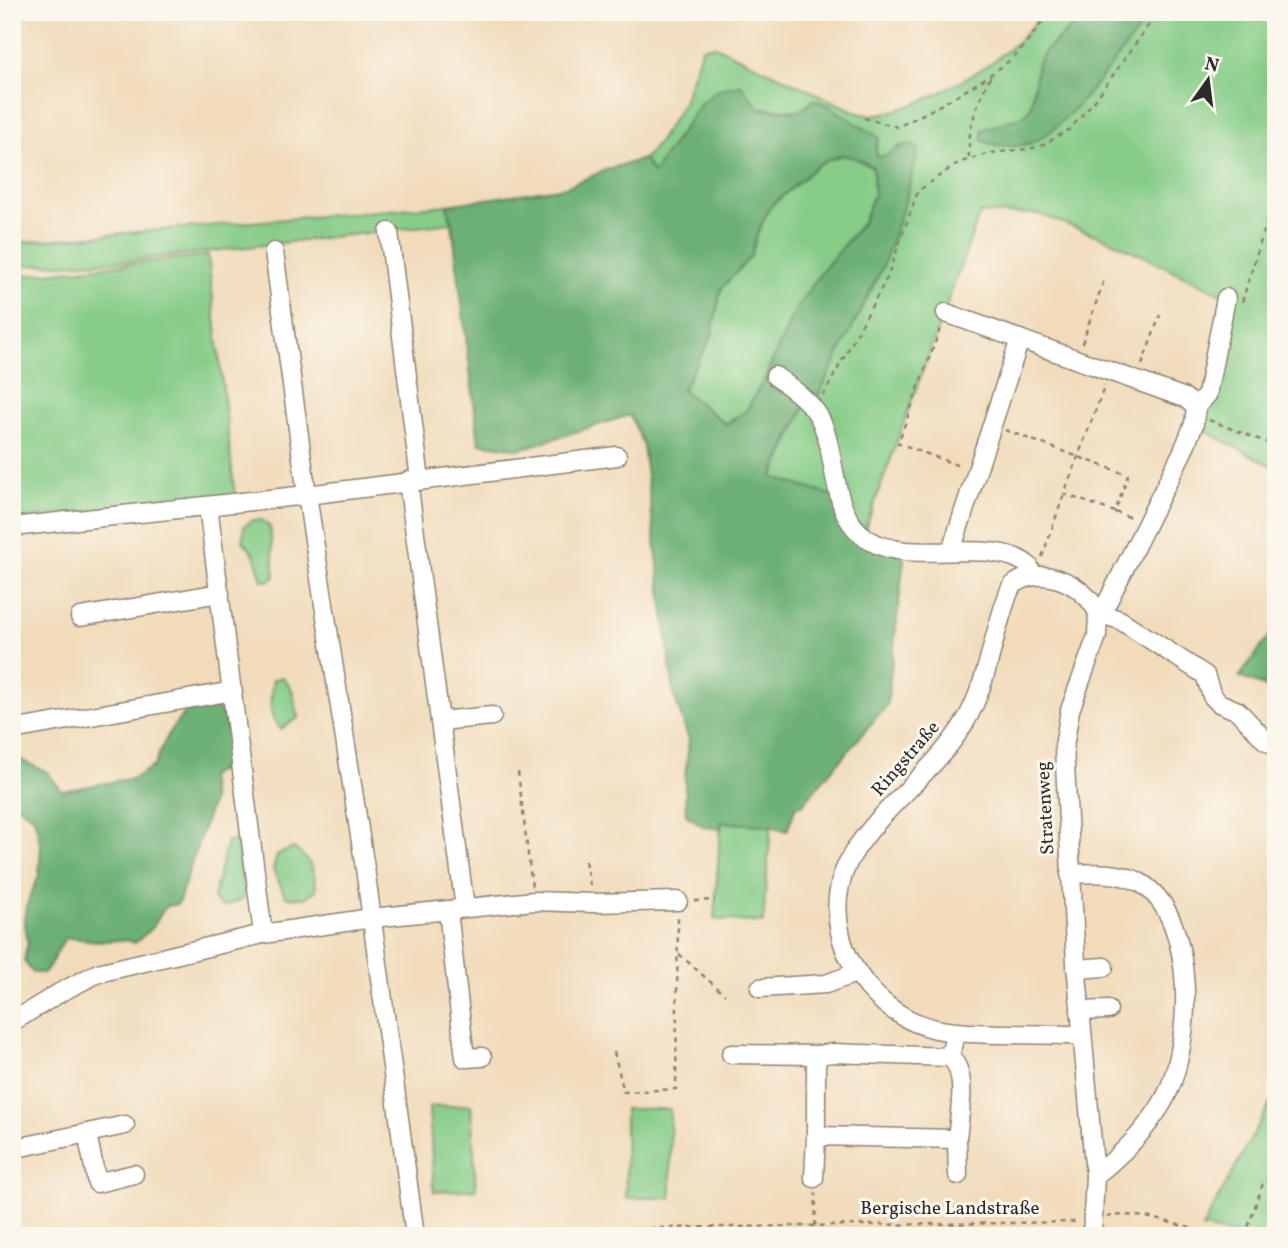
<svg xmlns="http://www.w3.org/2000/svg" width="1288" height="1248" viewBox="0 0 1288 1248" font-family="Vollkorn,serif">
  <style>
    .green { fill: #86cc87; stroke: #587c59; stroke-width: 2 }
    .forest { fill: #6cb074; stroke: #4c6e50; stroke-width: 2; fill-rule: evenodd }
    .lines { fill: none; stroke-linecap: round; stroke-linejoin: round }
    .minor-casing { stroke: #8e8373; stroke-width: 21 }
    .path { stroke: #8e8373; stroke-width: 2.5; stroke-dasharray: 5 5; stroke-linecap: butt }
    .minor { stroke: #fff; stroke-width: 18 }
    .labels { text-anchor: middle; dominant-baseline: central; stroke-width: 6; stroke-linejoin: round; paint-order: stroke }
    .street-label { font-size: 19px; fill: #2b2b2b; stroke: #fbf7ec }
  </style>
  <rect width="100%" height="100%" fill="#fbf7ec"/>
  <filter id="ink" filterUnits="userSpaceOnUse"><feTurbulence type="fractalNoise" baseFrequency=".0143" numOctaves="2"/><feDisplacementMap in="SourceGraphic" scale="14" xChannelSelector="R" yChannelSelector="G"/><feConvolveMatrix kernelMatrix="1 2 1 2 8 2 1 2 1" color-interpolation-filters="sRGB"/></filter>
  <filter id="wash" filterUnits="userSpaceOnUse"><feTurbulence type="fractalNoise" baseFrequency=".00686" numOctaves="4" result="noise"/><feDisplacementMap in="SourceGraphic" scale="28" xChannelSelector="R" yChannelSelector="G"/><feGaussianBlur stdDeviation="1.57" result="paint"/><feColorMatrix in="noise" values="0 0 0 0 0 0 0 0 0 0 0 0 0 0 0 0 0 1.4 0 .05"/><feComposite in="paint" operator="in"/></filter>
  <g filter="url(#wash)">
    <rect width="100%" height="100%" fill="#f1dbbb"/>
    <g class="green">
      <path d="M1044,12H1089L1046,50L1038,62L1031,107L1024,116L983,130L1075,107L1152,12H1276V468L1197,427L1230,298L1112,241L1038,214L980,213L863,535L837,497L772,478L810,396L818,395L883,266L906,199L918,150L901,145L886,157H877L876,147L800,111L701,103L653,174L644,159L658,143L682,105L702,48L713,45L858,113C894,124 982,73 1010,48C1023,38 1033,24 1044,12Z"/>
      <polygon points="841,155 855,158 873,168 874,194 863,222 823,270 795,310 764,380 746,411 725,424 682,390 711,338 721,289 751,256 757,234 770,207 819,164"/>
      <polygon points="447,205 452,223 127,261 12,266 12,243"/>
      <polygon points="208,255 235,496 12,520 12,277"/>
      <polygon points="253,520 262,520 270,527 275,577 269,581 262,580 254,554 243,541 244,526"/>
      <path d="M283,677L292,690L298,718L281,729C266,716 271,698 273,680Z"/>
      <polygon points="721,822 771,826 763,923 714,919"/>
      <polygon points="227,841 236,841 245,892 243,899 222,907 213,899"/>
      <path d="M294,848C311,862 315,868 316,890L305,898L286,897L273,870L277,855Z"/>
      <polygon points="1276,1093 1276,1236 1244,1236 1202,1228"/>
      <polygon points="471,1105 476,1189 434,1192 429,1107"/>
      <polygon points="625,1109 670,1109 671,1198 626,1198"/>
    </g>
    <g class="forest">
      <path d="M1089,12H1152C1126,45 1071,125 1035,141C1020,148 997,148 982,140V130L1024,116L1031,107L1038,62L1046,50Z"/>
      <path d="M741,85L760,109L800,111L814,100L828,105L879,138L876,147L877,157C894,156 893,145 913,144L918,150L906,199L883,266L818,396H809L772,477L837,497L849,523L904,559L887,705L802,805L796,806L787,831L771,826L722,822L721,829L705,827L686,815L685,778L689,740L674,695L643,445L630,415L520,449L479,443L452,223L447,205L566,187L608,169L644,159L653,173L701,103L719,89ZM841,155L855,158L873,167L874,194L863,222L823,270L795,310L764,380L746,411L726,424L682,390L711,338L721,289L751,256L757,234L770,207L819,164Z"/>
      <polygon points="1276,627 1276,690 1239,677"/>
      <path d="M194,705C203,705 213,704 220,711C227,718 231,749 228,758C225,768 218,772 209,776L212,801L178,904L166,906L152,928L135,943C121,937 120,941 106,941C92,941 79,938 65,938L45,973H33L24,961L28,942L24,918L28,901L39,876L41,846L34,817L12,802V756L47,772L62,791L134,778L155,765C163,741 174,720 194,705Z"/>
    </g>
  </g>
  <g filter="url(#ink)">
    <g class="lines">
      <g class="minor-casing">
        <g id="minor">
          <polyline points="389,232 420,480"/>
          <polyline points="274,252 307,495 365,868 415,1236"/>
          <polyline points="946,313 1185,398 1196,407 1194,424 1183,451 1108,601 1098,613 1097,636 1070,710 1064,747 1076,963 1095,1176 1092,1236"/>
          <path d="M775,376C790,387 808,399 818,415C840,454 827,514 869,540C912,567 994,535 1029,566L1030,577"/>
          <polyline points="1196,407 1207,395 1226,298"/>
          <polyline points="408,481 465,908"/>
          <polyline points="208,506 263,934"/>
          <polyline points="12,527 307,495 617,456"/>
          <polyline points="951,551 1020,339"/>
          <polyline points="80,617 220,593"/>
          <polyline points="440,721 492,716"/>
          <polyline points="12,730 233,691"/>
          <path d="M1070,874C1093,873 1118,871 1139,882C1200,916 1193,1054 1161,1105C1144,1133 1120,1156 1095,1176"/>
          <polyline points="448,911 465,1058 482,1057"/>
          <polyline points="1076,969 1104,967"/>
          <polyline points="760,988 826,984 856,973"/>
          <polyline points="1080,1011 1108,1010"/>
          <polyline points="12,1022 61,992 98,973 263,934 372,918 534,901 593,903 678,901"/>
          <path d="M1082,1035C1056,1035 1029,1034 1003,1034C947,1033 908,1033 868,987C856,972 845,955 841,936C834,909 837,880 852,855C883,805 935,772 965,722C990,679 992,632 1011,587C1039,562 1084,583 1098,613L1120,620L1205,675L1212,696L1219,703L1238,711L1265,740L1276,746"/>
          <polyline points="731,1054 819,1055"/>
          <path d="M950,1057L831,1053L819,1055L816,1065V1136L957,1139C959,1115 969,1074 950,1057L955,1033"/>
          <polyline points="87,1133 97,1183 134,1174"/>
          <polyline points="957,1139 958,1175"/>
          <polyline points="12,1149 125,1125"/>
          <polyline points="814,1178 816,1136"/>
        </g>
      </g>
      <g class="path">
        <path d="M864,118L897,127C933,110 991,79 1019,52C1030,40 1039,25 1049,12"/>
        <path d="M969,158C967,128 978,100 992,74"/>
        <polyline points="1242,302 1276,191"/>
        <polyline points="940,329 898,443 962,467"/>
        <polyline points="1082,343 1104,280"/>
        <polyline points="1142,365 1160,315"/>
        <polyline points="823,396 887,278 918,191 958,163 990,153 1029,149 1043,145 1070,129 1096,99 1158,12"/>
        <polyline points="1209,420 1276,446"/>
        <polyline points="1005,430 1128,475 1115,512 1064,494 1105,385"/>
        <polyline points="1115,512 1132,518"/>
        <polyline points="1042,557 1064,494"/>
        <polyline points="518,772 532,887"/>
        <polyline points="585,861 590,885"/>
        <polyline points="694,901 715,900"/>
        <polyline points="679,954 725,995"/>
        <polyline points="12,987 15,1001"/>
        <polyline points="614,1052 624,1092 676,1089 678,916"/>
        <path d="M1107,1217C1140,1209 1187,1229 1220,1236"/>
        <polyline points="510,1236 588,1229 1077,1222"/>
        <polyline points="815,1236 816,1193"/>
        <polyline points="1245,1236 1262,1186 1276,1166"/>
      </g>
      <use href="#minor" class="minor"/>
    </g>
  </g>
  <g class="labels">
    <g class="street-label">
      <text transform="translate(906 759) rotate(-49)">Ringstraße</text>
      <text transform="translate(1046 808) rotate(-93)">Stratenweg</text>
      <text x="950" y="1209">Bergische Landstraße</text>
    </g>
  </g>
  <rect width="1288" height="1248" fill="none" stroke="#fbf7ec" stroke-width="42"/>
  <g transform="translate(1208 80) rotate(14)" stroke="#fbf7ec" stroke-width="5" paint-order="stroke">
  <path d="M0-5L12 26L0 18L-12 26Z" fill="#2b2b2b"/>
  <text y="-10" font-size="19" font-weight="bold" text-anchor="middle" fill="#2b2b2b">N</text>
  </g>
</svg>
